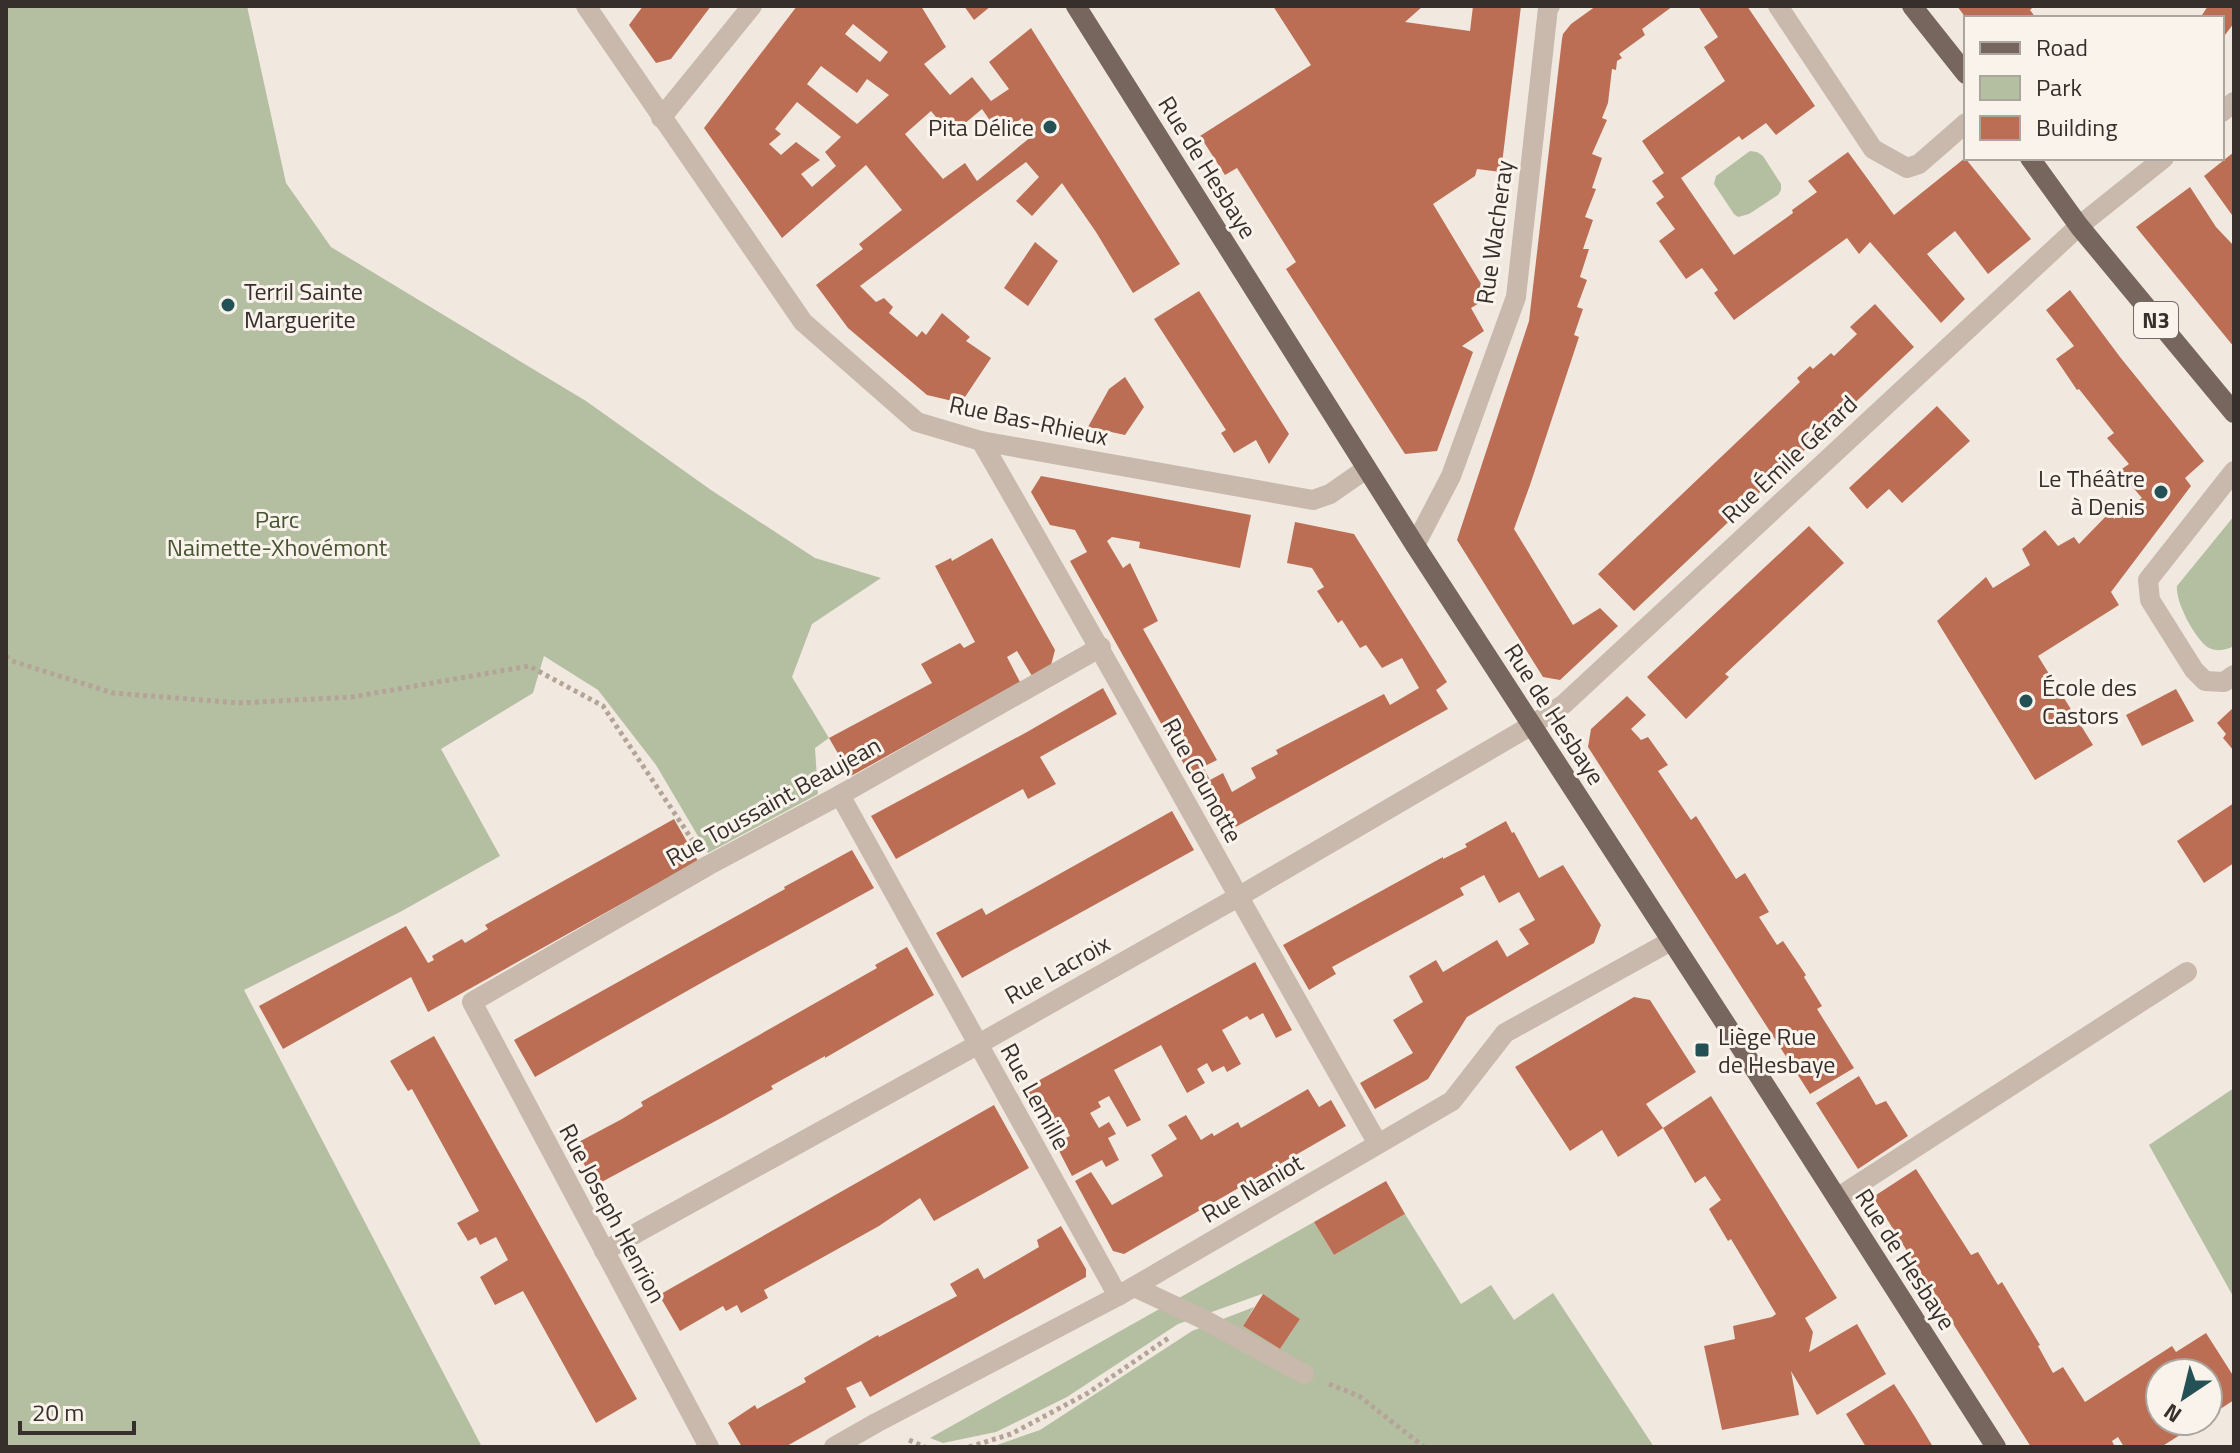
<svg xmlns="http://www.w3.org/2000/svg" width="2240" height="1453" viewBox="0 0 2240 1453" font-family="'Titillium Web',sans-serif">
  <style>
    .green { fill: #b4bfa1 }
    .building { fill: #bb6e54; fill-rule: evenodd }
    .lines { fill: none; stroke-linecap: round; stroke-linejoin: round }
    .path { stroke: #b4a497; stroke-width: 5; stroke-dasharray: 4 4; stroke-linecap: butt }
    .minor { stroke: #c8b9ac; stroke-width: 20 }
    .major { stroke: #77665d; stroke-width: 20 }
    .poi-dot { fill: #245155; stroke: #f9f3ec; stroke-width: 3 }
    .labels { text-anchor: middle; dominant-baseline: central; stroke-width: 6; stroke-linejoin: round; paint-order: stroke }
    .shield { fill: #f9f3ec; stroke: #716a65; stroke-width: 2 }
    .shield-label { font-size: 22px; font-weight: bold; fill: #372f2b }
    .poi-label { font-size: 24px; fill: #372f2b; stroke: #f9f3ec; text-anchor: start }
    .street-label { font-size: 24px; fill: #372f2b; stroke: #f9f3ec }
    .park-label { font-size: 24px; fill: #465331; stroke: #f9f3ec }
  </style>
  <rect width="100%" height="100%" fill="#f1e9e0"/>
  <g class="green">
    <polygon points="6,6 247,6 286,183 331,247 586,401 711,490 815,558 881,578 812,624 792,677 829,738 815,748 818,794 708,853 656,765 598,690 544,656 533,693 441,749 500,856 400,912 244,990 482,1447 6,1447"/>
    <polygon points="1750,151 1757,152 1763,156 1781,184 1781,190 1778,195 1749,214 1738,217 1734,214 1714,184 1716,176"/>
    <path d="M2234,516V646C2226,650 2218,652 2209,648C2195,640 2175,601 2177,586Z"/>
    <polygon points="2234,1088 2234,1298 2149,1145"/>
    <polygon points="1405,1214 1461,1304 1491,1285 1514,1320 1553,1293 1654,1447 991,1447 1040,1430 1192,1331 1254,1307 1243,1326 1280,1349 1300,1319 1262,1294 1178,1324 1067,1397 996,1432 943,1443 930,1438 1314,1222 1334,1255"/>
  </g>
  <g class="building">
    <polygon points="643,6 711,6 671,59 656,63 629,25"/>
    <path d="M797,6H921L946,47L924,64L950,95L972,77L991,101L1009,89L989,62L1031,28L1180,264L1133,293L1096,232L1062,183L1032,216L1016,201L1039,177L1026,162L860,286L876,302L884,298L893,307L889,313L917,337L922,331L926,335L942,313L970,337L966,341L991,358L961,403L927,395L848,328L816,285L863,249L859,244L902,210L866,165L782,238L704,128ZM853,24L888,52L880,62L845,34ZM821,66L857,93L867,79L889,95L857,124L807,84ZM797,102L841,137L825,152L836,166L812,187L801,174L820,160L796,142L781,155L769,144L781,134L775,129ZM982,109L1000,135L1022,118L1032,136L977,181L965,163L943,179L905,134L931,111L951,135Z"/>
    <polygon points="964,6 991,6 974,20"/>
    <polygon points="1273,6 1423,6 1405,22 1470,31 1473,6 1521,6 1501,172 1477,169 1475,176 1433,204 1489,297 1471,308 1484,331 1462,346 1473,352 1437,451 1405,454 1286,269 1296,262 1237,168 1225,175 1200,136 1311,65"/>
    <polygon points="1596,6 1673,6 1642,29 1645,35 1619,54 1622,58 1617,61 1616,70 1612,69 1608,103 1602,118 1607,120 1592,154 1602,158 1592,188 1596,189 1585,217 1593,220 1583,249 1589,249 1580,277 1587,280 1577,307 1583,309 1574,335 1579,337 1530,485 1514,529 1573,625 1600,608 1618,626 1560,680 1543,677 1457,540 1529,321 1562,39 1563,34 1571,24"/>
    <polygon points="1698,6 1747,6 1815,106 1776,135 1766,123 1742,140 1739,136 1681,178 1734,255 1793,213 1792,210 1817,192 1808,181 1848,152 1894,215 1965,158 2031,239 1988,274 1955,231 1927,254 1965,299 1941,323 1870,242 1859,254 1847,238 1734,320 1714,293 1718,290 1702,268 1686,279 1659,241 1675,229 1656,203 1664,197 1652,181 1664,173 1642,141 1725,81 1704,47 1718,37"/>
    <polygon points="1957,6 2034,6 2030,10 2036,18 1966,18"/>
    <polygon points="2208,6 2234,6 2234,23 2222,39 2222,18 2200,18"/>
    <polygon points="2234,152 2234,214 2232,215 2204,176"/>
    <polygon points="2190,187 2216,227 2234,246 2234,347 2136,227"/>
    <polygon points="1035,242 1058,261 1028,306 1004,288"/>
    <polygon points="2070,290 2120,357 2204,461 2185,478 2191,486 2111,592 2119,605 2038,656 2093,745 2035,780 1937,621 1986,577 1993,588 2030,565 2022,549 2045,530 2058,546 2074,537 2079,544 2111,511 2114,519 2142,498 2119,471 2129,464 2107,438 2114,433 2079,389 2077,390 2056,359 2074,346 2046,310"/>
    <polygon points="1199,291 1289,434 1269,464 1256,440 1234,453 1221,433 1226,430 1154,319"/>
    <polygon points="1875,304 1914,347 1634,611 1598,574 1800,382 1797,378 1810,366 1813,369 1831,353 1834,356 1857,334 1850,327"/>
    <polygon points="1125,377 1144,407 1125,435 1088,427 1109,389"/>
    <polygon points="1937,406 1970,441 1902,503 1889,489 1867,509 1849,488"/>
    <polygon points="1041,476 1251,515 1240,568 1139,548 1140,542 1112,537 1107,541 1123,568 1130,563 1158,621 1143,629 1217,760 1203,767 1210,780 1223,773 1232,792 1256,778 1251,768 1278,754 1276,750 1384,694 1390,705 1419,688 1402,658 1382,668 1366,645 1360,648 1342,620 1338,623 1317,591 1324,587 1312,568 1287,563 1295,522 1354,534 1447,682 1436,690 1448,709 1223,834 1070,561 1087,552 1075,530 1050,525 1031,492"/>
    <polygon points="1809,526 1844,563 1725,674 1729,677 1686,719 1647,677"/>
    <polygon points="992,538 1055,650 1051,665 1032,676 1017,651 1007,657 1020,682 851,776 829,738 932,683 921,664 960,643 964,648 975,642 935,566 951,558 952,561"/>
    <polygon points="1103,688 1117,714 1040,757 1056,784 1028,799 1023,789 896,859 871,816 1027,732"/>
    <polygon points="2176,689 2194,721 2142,746 2126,715"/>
    <polygon points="1627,696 1646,715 1631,729 1641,740 1648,737 1668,765 1658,771 1691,820 1696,816 1736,879 1745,873 1769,912 1759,917 1777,945 1783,941 1806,975 1804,977 1822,1006 1817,1009 1854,1068 1810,1094 1588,747 1591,729"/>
    <polygon points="2234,707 2234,751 2223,738 2226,734 2217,723"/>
    <polygon points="2234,803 2234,863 2204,883 2177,841"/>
    <polygon points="1172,811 1194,850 962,978 936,933 982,908 986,915"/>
    <polygon points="674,819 698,861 428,1012 411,977 283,1049 259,1006 406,926 428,963 434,960 432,956 462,939 465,943 488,929 485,925"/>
    <polygon points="1506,821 1512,833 1514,832 1539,878 1563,865 1601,925 1594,943 1467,1017 1428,1079 1375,1109 1360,1083 1413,1053 1393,1020 1423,1002 1409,976 1436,960 1443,972 1497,940 1507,957 1529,944 1519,929 1535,920 1519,892 1499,903 1484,875 1460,888 1464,895 1332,967 1336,974 1309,990 1283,945 1443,857 1443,859 1467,847 1465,844"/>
    <polygon points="852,850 874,888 710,978 535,1077 514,1040 785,889 784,887"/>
    <polygon points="907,947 934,995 825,1058 825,1056 771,1086 773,1089 723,1117 596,1185 573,1145 622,1119 643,1106 641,1102 877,968 875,965"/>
    <polygon points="1255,962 1292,1030 1276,1038 1263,1013 1250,1020 1247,1016 1222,1030 1241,1064 1227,1072 1224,1066 1212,1072 1207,1063 1197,1069 1205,1083 1187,1093 1161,1045 1114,1070 1141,1120 1127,1127 1109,1096 1098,1102 1101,1107 1090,1113 1099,1128 1109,1122 1116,1134 1108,1138 1119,1160 1106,1167 1102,1160 1072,1176 1055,1143 1070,1136 1063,1122 1048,1130 1025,1088"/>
    <polygon points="1634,997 1650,1000 1696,1072 1646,1104 1663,1128 1618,1157 1602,1130 1570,1151 1515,1067"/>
    <polygon points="434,1036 637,1399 596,1423 523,1291 495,1305 480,1277 508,1260 496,1237 480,1245 476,1237 468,1241 457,1223 479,1211 412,1089 408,1091 390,1061"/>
    <polygon points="1859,1076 1876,1105 1886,1101 1908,1136 1858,1169 1816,1103"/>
    <polygon points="1308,1089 1319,1107 1331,1100 1346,1126 1124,1254 1113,1251 1075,1181 1091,1172 1112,1205 1163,1176 1151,1155 1177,1139 1168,1125 1186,1115 1201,1140 1212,1133 1214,1136 1238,1122 1241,1128"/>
    <polygon points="1711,1096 1837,1298 1805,1318 1813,1332 1809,1352 1857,1324 1886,1374 1817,1415 1791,1371 1799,1415 1722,1430 1704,1346 1735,1339 1733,1326 1772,1317 1776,1314 1731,1239 1728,1241 1709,1209 1721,1200 1705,1176 1695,1183 1663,1128"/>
    <polygon points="994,1105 1029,1168 934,1221 920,1198 879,1226 764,1290 768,1298 741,1313 737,1305 726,1311 723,1306 680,1331 659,1295"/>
    <polygon points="1916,1169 1971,1255 1978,1252 1998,1285 2002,1282 2040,1345 2038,1346 2053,1373 2063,1367 2085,1402 2172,1346 2176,1352 2206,1333 2234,1377 2234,1400 2208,1417 2208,1373 2160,1373 2160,1421 2202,1421 2161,1447 2124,1447 2118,1437 2112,1441 2115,1447 2031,1447 1873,1197"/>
    <polygon points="1386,1181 1405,1214 1334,1255 1314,1222"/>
    <polygon points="1061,1226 1086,1269 1086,1277 870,1397 861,1381 846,1388 856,1407 785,1447 742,1447 728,1423 755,1405 757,1409 806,1382 804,1378 878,1335 879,1337 957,1296 950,1284 978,1268 984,1279 1039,1247 1037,1240"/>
    <polygon points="1263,1294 1300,1319 1280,1349 1243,1326"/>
    <polygon points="1894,1384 1915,1417 1933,1447 1866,1447 1846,1414"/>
  </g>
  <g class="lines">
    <g class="path">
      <polyline points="6,656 12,661 113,693 239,703 352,697 529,666 603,706 693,841"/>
      <polyline points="1329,1384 1359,1396 1424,1447"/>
      <polyline points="909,1440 925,1447"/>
      <polyline points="969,1447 1011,1434 1088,1393 1170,1337"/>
    </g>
    <g class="minor">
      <polyline points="586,6 803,322 917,422 981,441 1313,500 1330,494 1366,469"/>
      <polyline points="1778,6 1873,149 1907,168 1919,164 1966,123"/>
      <polyline points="2222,112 2234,102"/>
      <polyline points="661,118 752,6"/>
      <path d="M981,441C1116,674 1245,910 1378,1144"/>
      <polyline points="2234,471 2148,580 2150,600 2194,670 2205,681 2224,682 2234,675"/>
      <polyline points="1415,545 1451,476 1516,297 1548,8 1550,6"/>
      <polyline points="840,795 1118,1296"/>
      <polyline points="1837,1198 2187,972"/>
      <polyline points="604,1251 977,1045 1238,897 1532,725 1564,704 2079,226 2164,158"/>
      <polyline points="1134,1287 1203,1319 1304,1374"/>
      <polyline points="709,1447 472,1002 709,865 840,795 1101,647"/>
      <polyline points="834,1447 876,1423 1118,1296 1452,1101 1505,1033 1671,941"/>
    </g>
    <g class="major">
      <polyline points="1076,6 1415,545 1738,1043 1996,1447"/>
      <polyline points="1912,6 1966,74"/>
      <polyline points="2030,158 2079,226 2234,413"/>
    </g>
  </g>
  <g class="poi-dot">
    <circle cx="1050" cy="127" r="8"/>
    <circle cx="228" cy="305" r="8"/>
    <circle cx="2161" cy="492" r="8"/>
    <circle cx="2026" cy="701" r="8"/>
    <rect x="1694" y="1042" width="16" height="16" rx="4"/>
  </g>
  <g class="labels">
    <rect class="shield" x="2134" y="302" width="44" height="36" rx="6"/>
    <g class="shield-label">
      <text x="2156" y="320">N3</text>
    </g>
    <g class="poi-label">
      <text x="1034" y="127" text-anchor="end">Pita Délice</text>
      <text x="244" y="291">Terril Sainte<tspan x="244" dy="28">Marguerite</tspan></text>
      <text x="2145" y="478" text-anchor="end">Le Théâtre<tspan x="2145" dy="28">à Denis</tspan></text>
      <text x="2042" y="687">École des<tspan x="2042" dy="28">Castors</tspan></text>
      <text x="1718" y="1036">Liège Rue<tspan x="1718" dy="28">de Hesbaye</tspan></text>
    </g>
    <g class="street-label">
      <text transform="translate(1208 167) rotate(58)">Rue de Hesbaye</text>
      <text transform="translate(1494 232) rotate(-82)">Rue Wacheray</text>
      <text transform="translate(1029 420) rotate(12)">Rue Bas-Rhieux</text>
      <text transform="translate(1789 459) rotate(-43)">Rue Émile Gérard</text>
      <text transform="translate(1555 714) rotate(57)">Rue de Hesbaye</text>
      <text transform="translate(1203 780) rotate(61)">Rue Counotte</text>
      <text transform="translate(773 801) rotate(-29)">Rue Toussaint Beaujean</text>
      <text transform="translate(1057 969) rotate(-29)">Rue Lacroix</text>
      <text transform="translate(1036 1096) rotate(61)">Rue Lemille</text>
      <text transform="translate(1252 1188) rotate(-30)">Rue Naniot</text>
      <text transform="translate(613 1213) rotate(62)">Rue Joseph Henrion</text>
      <text transform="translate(1906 1259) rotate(57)">Rue de Hesbaye</text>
    </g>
    <g class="park-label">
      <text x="277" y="519">Parc<tspan x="277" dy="28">Naimette-Xhovémont</tspan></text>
    </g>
  </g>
  <rect width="2240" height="1453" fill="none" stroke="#372f2b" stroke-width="16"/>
  <rect x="1964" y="16" width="260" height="144" fill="#f9f3ec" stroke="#aba59f" stroke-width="2"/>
  <rect x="1980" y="42" width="40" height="12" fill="#77665d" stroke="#aba59f" stroke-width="2"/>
  <text x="2036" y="56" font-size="24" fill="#372f2b">Road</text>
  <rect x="1980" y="76" width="40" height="24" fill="#b4bfa1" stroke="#aba59f" stroke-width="2"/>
  <text x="2036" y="96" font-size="24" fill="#372f2b">Park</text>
  <rect x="1980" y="116" width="40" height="24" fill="#bb6e54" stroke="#aba59f" stroke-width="2"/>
  <text x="2036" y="136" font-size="24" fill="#372f2b">Building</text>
  <g transform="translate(2184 1397) rotate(215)"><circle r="38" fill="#f9f3ec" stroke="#aba59f" stroke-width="2"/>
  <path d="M0-6L14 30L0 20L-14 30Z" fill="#245155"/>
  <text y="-12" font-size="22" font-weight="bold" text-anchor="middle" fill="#372f2b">N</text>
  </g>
  <path d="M20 1421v12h114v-12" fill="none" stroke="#372f2b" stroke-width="4"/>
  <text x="32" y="1421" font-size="24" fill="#372f2b" stroke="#f9f3ec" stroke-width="6" paint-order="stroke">20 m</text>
</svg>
